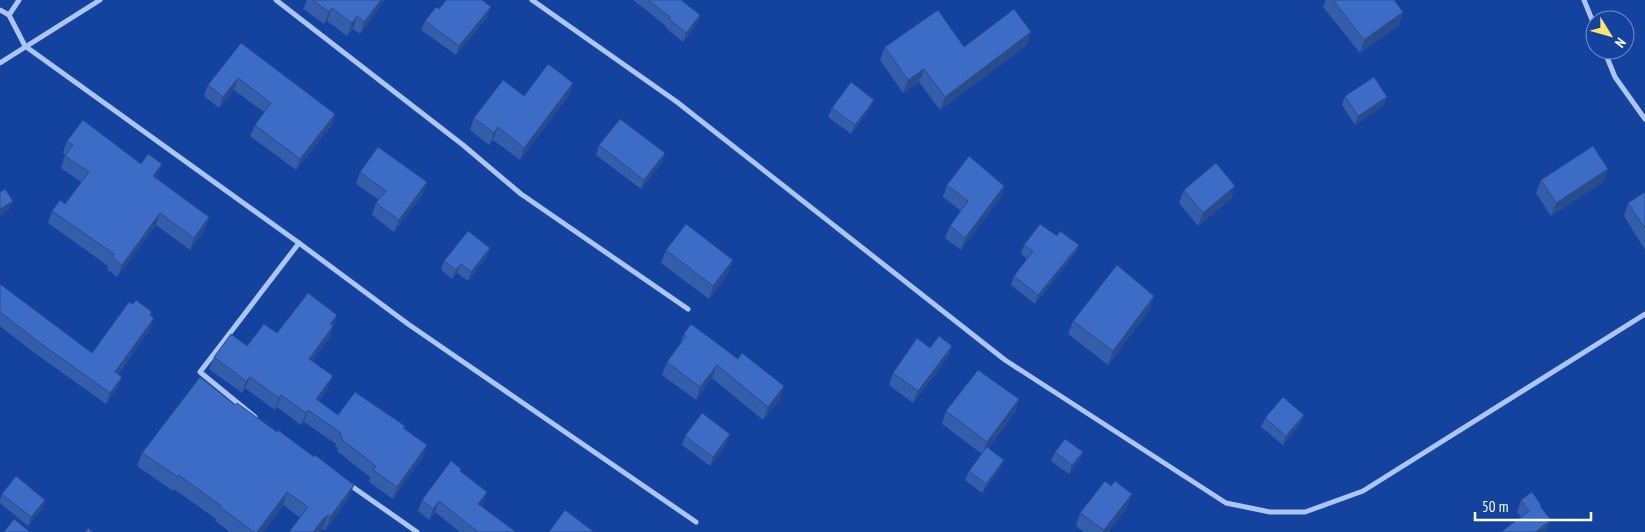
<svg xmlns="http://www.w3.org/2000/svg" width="1645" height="532" viewBox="0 0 1645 532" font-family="'PT Sans Narrow',sans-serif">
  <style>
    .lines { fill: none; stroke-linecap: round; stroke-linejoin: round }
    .street { stroke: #acc5f4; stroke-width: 5 }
    .wall { fill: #345daa }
    .shaded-wall { fill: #2b4c8b }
    .building { fill: #3d6cc6; stroke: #2b4c8b }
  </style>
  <rect width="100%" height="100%" fill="#14439f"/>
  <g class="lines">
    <g class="street">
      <polyline points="276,0 463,145 521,194 688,309"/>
      <polyline points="532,0 677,102 1005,360 1226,503 1270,512 1305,512 1363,491 1645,314"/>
      <polyline points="1584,0 1595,27"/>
      <polyline points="0,10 9,15 25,46 299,243 408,324 696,522"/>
      <polyline points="9,15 19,0"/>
      <polyline points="1604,50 1615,77 1645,119"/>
      <polyline points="0,63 100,0"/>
      <polyline points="255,417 200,372 299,243"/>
      <polyline points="347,483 417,532"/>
    </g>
  </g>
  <g class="wall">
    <polygon points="307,0 384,0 383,3 360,34 353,29 347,36 327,21 324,24 303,9"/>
    <polygon points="633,0 681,0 700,15 697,24 683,42 666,28 666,26"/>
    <polygon points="1326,0 1394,0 1403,12 1399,25 1360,53 1323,7"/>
    <polygon points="439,9 488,16 456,55 421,30 425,21"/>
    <polygon points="241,43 335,114 331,126 296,170 250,136 255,125 264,112 234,90 219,108 204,96 208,85"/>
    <polygon points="1027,45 940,110 919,82 903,93 880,60 885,47 964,47"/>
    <polygon points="573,83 569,95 520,160 493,140 489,145 470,130 474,118 524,96"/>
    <polygon points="1345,96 1387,97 1383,106 1355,125 1342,105"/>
    <polygon points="832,108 870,109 851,134 828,117"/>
    <polygon points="67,141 141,164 158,176 156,178 209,217 205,229 190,250 156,225 117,277 107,269 108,266 48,223 52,211 65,204 81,182 61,168 65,155 63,153"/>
    <polygon points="599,145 665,153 662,162 641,189 596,155"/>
    <polygon points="1608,169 1603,182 1551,216 1536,193 1541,180"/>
    <polygon points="360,172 423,194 394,232 372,215 376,203 379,200 356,184"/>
    <polygon points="947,185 1004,186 1000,198 961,250 945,238 950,226 961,211 943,197"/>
    <polygon points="1184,190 1231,199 1198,226 1179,203"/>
    <polygon points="1645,192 1645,250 1624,216 1628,203"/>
    <polygon points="1024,245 1075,254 1035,304 1011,285 1014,276 1027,259 1021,254"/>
    <polygon points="666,250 728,273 709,299 661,263"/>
    <polygon points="487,257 468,281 457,273 452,279 441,270 444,261"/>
    <polygon points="0,284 92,353 150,315 150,329 118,374 118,387 106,404 36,354 0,326"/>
    <polygon points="1150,309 1108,365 1068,334 1073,321"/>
    <polygon points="337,315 329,338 312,361 328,388 319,401 338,415 405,426 404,429 423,457 393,499 369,482 370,477 337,451 338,448 335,447 336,444 304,422 301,425 277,407 275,410 245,388 242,393 209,369 214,357 247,346 277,333"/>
    <polygon points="683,335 738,359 784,386 779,400 763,420 712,378 696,400 662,375 667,362 680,344"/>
    <polygon points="952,346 948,357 913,403 889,385 893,373 930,348"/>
    <polygon points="1019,399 1015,412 988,448 1000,469 982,493 965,480 969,471 982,454 942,424 946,411"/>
    <polygon points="1304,415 1300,424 1283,445 1261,427 1265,418"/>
    <polygon points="685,436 727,443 710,466 682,445"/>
    <polygon points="1055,452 1083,452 1079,461 1069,474 1051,461"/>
    <polygon points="142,453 349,498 325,530 323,529 319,532 283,505 263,532 230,532 215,521 216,519 174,489 173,491 137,466"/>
    <polygon points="461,469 460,472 483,503 481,506 516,532 460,532 435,512 429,520 418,511 422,500"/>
    <polygon points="2,494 45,500 42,509 28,526 0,503 0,500"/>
    <polygon points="1521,500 1541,505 1541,507 1546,531 1521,517 1517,512"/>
    <polygon points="1127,507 1108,532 1084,532 1076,526 1080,513"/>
  </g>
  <g class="shaded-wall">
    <polygon points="381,0 384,0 383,3 360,34 364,22"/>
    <polygon points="491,7 488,16 456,55 459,46"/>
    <polygon points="332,8 327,21 324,24 329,12"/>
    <polygon points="1403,12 1399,25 1360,53 1364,40"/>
    <polygon points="700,15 697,24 683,42 686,33"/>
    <polygon points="357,16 353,29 347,36 352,23"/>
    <polygon points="1031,32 1027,45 940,110 945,97"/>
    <polygon points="924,69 919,82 903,93 908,80"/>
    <polygon points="238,78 234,90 219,108 223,97"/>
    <polygon points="573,83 569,95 520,160 524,148"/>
    <polygon points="1387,97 1383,106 1355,125 1358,116"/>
    <polygon points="874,100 870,109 851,134 855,125"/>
    <polygon points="335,114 331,126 296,170 300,159"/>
    <polygon points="498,127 493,140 489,145 494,133"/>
    <polygon points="665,153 662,162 641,189 644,180"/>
    <polygon points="162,164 158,176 149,188 153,176"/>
    <polygon points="1608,169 1603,182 1551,216 1556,203"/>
    <polygon points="427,182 423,194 394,232 399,220"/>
    <polygon points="1004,186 1000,198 961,250 965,238"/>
    <polygon points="1235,186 1231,199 1198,226 1203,213"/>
    <polygon points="13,201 9,210 0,216 0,209"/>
    <polygon points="160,213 156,225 117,277 122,265"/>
    <polygon points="209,217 205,229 190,250 194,238"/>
    <polygon points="1079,245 1075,254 1035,304 1038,295"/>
    <polygon points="490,248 487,257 468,281 471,272"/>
    <polygon points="733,260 728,273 709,299 713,286"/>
    <polygon points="461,264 457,273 452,279 456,270"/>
    <polygon points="1154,296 1150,309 1108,365 1113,351"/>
    <polygon points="337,315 329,338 304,371 309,359"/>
    <polygon points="154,318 150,329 111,382 115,372"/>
    <polygon points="952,346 948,357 913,403 918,391"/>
    <polygon points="717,365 712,378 696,400 700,387"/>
    <polygon points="333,376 328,388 311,411 316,399"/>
    <polygon points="122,377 118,387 106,404 110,393"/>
    <polygon points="250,377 245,388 242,393 246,381"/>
    <polygon points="784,386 779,400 763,420 768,407"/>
    <polygon points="281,395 277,407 275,410 279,398"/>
    <polygon points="1019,399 1015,412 983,454 987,442"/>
    <polygon points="308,410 304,422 301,425 306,413"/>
    <polygon points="1304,415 1300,424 1283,445 1286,436"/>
    <polygon points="730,434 727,443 710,466 713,457"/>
    <polygon points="427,445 423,457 393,499 397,487"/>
    <polygon points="1083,452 1079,461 1069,474 1072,465"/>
    <polygon points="1004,460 1000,469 982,493 986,484"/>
    <polygon points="354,485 349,498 325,530 330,517"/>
    <polygon points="287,492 283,505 263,532 257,532"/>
    <polygon points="487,492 483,503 475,514 478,504"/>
    <polygon points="1132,494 1127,507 1108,532 1103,532"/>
    <polygon points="45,500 42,509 28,526 31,517"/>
    <polygon points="439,501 435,512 429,520 433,509"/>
    <polygon points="328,515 323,529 319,532 313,532 324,518"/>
    <polygon points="1551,520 1546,531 1535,532"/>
  </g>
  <g class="building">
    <polygon points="313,0 381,0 364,22 357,16 352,23 332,8 329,12"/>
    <polygon points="446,0 482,0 491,7 459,46 425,21 436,7 439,9"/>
    <polygon points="648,0 681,0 700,15 686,33 669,19 670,17"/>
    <polygon points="1333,0 1394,0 1403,12 1364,40"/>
    <polygon points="1014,9 1031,32 945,97 924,69 908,80 885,47 938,10 964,47"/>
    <polygon points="241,43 335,114 300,159 255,125 271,103 238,78 223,97 208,85"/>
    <polygon points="548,64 573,83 524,148 498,127 494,133 474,118 503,80 524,96"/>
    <polygon points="1374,77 1387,97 1358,116 1345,96"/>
    <polygon points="851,82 874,100 855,125 832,108"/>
    <polygon points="620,119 665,153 644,180 599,145"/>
    <polygon points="83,120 141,164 148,154 162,164 153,176 209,217 194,238 160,213 122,265 112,257 114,254 52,211 60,200 65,204 89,172 65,156 73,145 67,141"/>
    <polygon points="1593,146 1608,169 1556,203 1541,180"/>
    <polygon points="378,147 427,182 399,220 376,203 386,191 360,172"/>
    <polygon points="969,156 1004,186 965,238 950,226 968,201 947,185"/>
    <polygon points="1216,163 1235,186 1203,213 1184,190"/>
    <polygon points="5,189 13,201 0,209 0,191 1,192"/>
    <polygon points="1645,192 1645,229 1628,203"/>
    <polygon points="686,224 733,260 713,286 666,250"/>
    <polygon points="1040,224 1057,236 1060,231 1079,245 1038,295 1014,276 1033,251 1024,245"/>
    <polygon points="468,231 490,248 471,272 461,264 456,270 444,261"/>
    <polygon points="1117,265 1154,296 1113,351 1073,321"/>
    <polygon points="0,284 92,353 129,302 133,304 136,300 152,312 150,315 154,318 115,372 122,377 110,393 40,343 0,312"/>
    <polygon points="308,293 337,315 330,324 333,326 309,359 333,376 316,399 338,415 355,392 405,426 403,428 427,445 397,487 373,470 376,466 341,439 343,437 340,435 341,433 308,410 306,413 281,395 279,398 250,377 246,381 214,357 231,334 247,346 264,324 277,333"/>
    <polygon points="691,324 738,359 742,353 784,386 768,407 717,365 700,387 667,362 686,336 683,335"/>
    <polygon points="939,336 952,346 918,391 893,373 917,338 930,348"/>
    <polygon points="978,370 1019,399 987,442 946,411"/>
    <polygon points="200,377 235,405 237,403 277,432 278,430 314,457 315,455 354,485 330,517 328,515 324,518 313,532 289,532 308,507 287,492 257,532 254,532 220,507 221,506 179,475 178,477 142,453"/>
    <polygon points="1283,397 1304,415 1286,436 1265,418"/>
    <polygon points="702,413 730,434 713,457 685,436"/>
    <polygon points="1065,439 1083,452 1072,465 1055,452"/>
    <polygon points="987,447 1004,460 986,484 969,471"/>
    <polygon points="451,461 461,469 460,471 487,492 478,504 516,532 478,532 439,501 433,509 422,500"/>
    <polygon points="16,476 45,500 31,517 2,494"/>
    <polygon points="1105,481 1111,486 1115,481 1132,494 1104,530 1080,513"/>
    <polygon points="1532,492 1541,505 1540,506 1551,520 1535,532 1501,532 1529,511 1521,500"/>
    <polygon points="565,510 594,532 549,532"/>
    <polygon points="14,519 30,532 4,532"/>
    <polygon points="88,528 93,532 85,532"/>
  </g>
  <g transform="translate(1610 35) rotate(127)"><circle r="24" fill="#14439f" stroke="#728ec5"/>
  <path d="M0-4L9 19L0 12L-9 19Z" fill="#ffe46f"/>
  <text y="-8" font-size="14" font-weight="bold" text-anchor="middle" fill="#ffffff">N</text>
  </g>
  <path d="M1475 512v8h116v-8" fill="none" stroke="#ffffff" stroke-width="2.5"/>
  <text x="1482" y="512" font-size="15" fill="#ffffff" stroke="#14439f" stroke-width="4" paint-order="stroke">50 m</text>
</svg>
